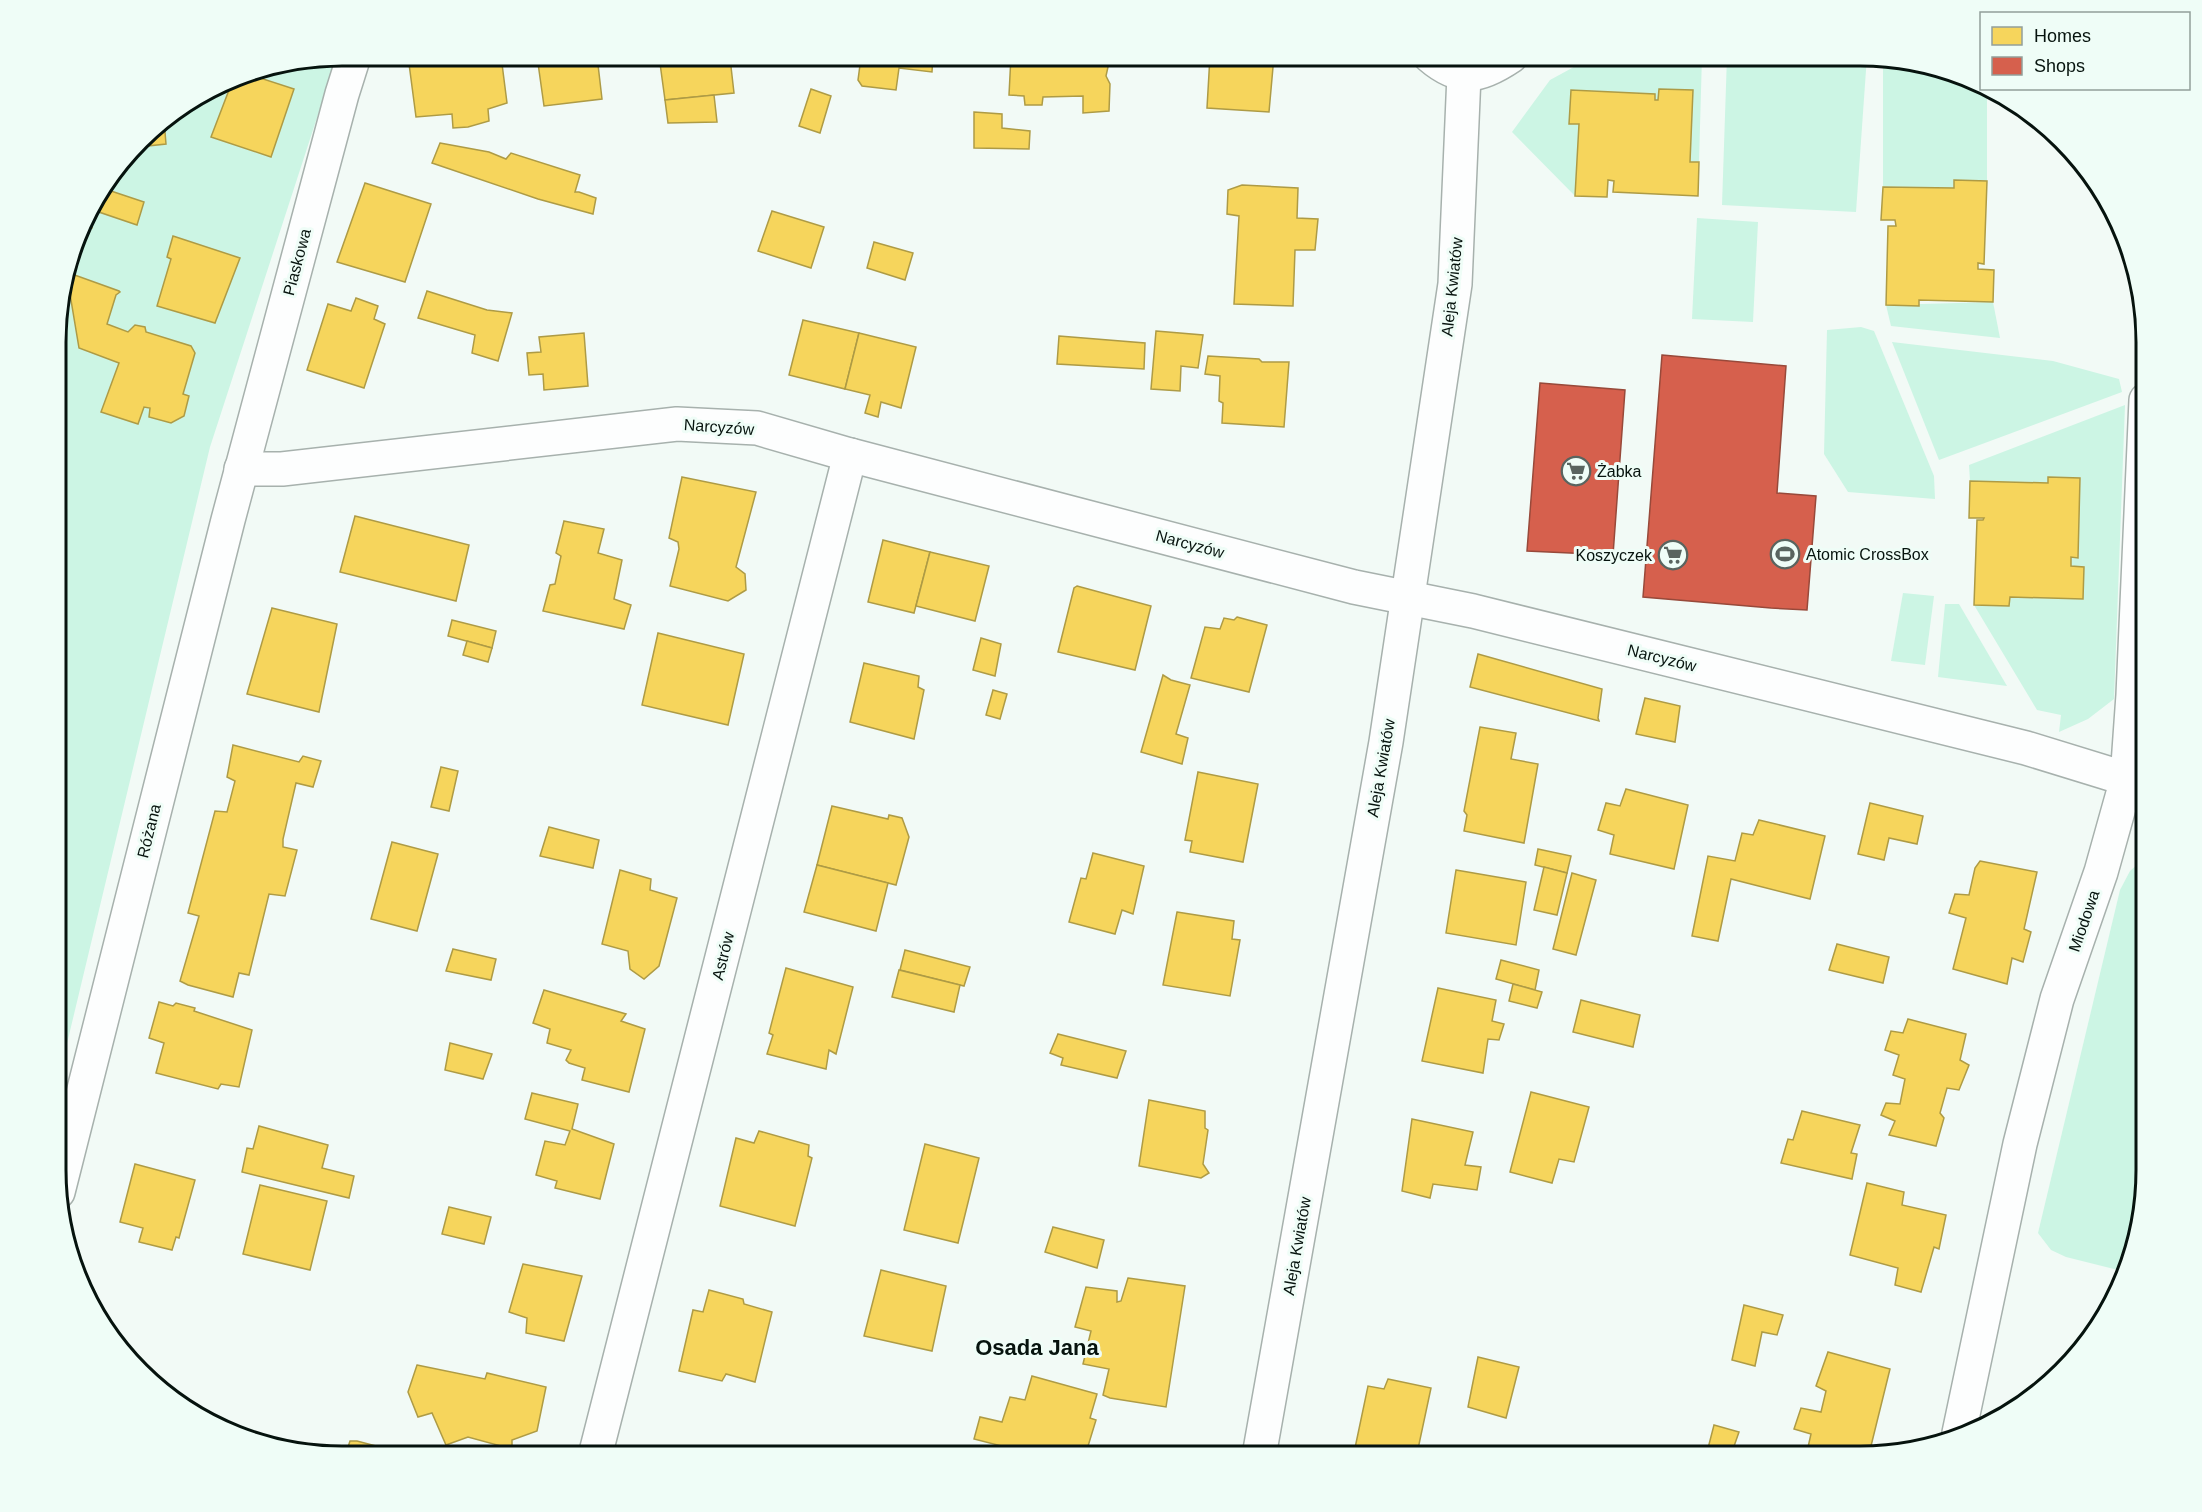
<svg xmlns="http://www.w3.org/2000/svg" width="2202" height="1512" viewBox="0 0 2202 1512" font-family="Arial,sans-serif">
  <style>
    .green { fill: #ccf5e4 }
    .homes { fill: #f6d55c; stroke: #ae9b45; stroke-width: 1.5 }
    .shops { fill: #d6604d; stroke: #98493a; stroke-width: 1.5 }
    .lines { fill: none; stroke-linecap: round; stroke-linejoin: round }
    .minor-casing { stroke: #a7b1ad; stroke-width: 36 }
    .minor { stroke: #fdfefe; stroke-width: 33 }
    .labels { text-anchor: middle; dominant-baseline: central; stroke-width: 6; stroke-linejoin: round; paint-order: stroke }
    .street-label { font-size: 16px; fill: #06130e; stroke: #effdf7 }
    .poi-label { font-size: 16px; fill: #06130e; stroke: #effdf7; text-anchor: start }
    .district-label { font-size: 22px; font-weight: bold; fill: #06130e; stroke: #effdf7 }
    .rim { fill: none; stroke: #06130e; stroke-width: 3 }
  </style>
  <rect width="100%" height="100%" fill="#f2faf6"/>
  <g class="green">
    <polygon points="337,56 210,447 58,1081 58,305 85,215 153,127 233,77"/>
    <polygon points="1594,56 1702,56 1699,162 1690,162 1693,90 1660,89 1658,100 1655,100 1655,94 1571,90 1570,124 1579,124 1575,196 1512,132 1550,80"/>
    <polygon points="1727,56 1867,56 1856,212 1722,205"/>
    <polygon points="1883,57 1952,71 1981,86 1982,88 1987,89 1987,181 1955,180 1954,188 1883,187"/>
    <polygon points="1697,218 1758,222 1753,322 1692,319"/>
    <polygon points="1993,302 2000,338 1891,326 1886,305"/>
    <polygon points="1861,327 1874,331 1934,476 1935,499 1848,492 1824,454 1827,330"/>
    <polygon points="1892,342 2053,361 2119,379 2122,392 1939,460"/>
    <polygon points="2125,405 2114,699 2088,719 2059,732 2061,715 2037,710 1974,605 2009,606 2010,597 2083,598 2084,567 2071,566 2071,557 2078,557 2080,478 2048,477 2048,483 1970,481 1969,465"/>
    <polygon points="1903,593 1934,596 1925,665 1891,661"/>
    <polygon points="1945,604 1959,604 2007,686 1938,677"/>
    <polygon points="2146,857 2146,1188 2131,1262 2126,1272 2066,1257 2051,1250 2038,1233 2120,890 2130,871"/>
  </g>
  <g class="homes">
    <polygon points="408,56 501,56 507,103 488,109 489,121 468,127 453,128 452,114 416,117"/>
    <polygon points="537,56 597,56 602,99 544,106"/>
    <polygon points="659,56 722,56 722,59 730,58 734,93 665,100"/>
    <polygon points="872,56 933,56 932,72 899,68 896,90 862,86 858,80 860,65 872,66"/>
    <polygon points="1011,56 1101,56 1108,67 1106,76 1110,84 1109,111 1083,113 1083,96 1043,97 1042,105 1025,105 1024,96 1009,95"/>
    <polygon points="1210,56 1274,56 1269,112 1207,108"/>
    <polygon points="248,74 294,89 271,157 211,137 234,77"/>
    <polygon points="811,89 831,96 820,133 799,126"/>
    <polygon points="1659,89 1693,90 1690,162 1699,162 1698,196 1613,192 1614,181 1608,180 1607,197 1575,196 1579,124 1569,124 1571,90 1655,94 1655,100 1658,100"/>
    <polygon points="714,95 717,122 668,123 665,100"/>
    <polygon points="974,112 1002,114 1002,128 1030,131 1029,149 974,148"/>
    <polygon points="164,120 166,144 138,147 153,127"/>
    <polygon points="440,143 489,152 506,159 511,153 580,175 575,192 579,192 596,198 593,214 538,199 432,163"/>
    <polygon points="1954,180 1987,181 1984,264 1978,263 1978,269 1994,270 1993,302 1919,300 1919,306 1886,305 1888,226 1896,226 1895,220 1881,220 1883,187 1954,188"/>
    <polygon points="365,183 431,204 405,282 337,262"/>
    <polygon points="1242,185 1298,188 1297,218 1318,219 1315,250 1295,250 1293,306 1234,304 1239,216 1227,214 1228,190"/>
    <polygon points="105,189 144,202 137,225 90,209"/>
    <polygon points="89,210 92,228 81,230 85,215"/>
    <polygon points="772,211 824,227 811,268 758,251"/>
    <polygon points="173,236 240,258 215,323 157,306 171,259 167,257"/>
    <polygon points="874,242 913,253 905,280 867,268"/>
    <polygon points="69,269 69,273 119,291 120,292 116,295 107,324 128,332 135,325 145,327 146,332 191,346 195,353 183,394 189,396 184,416 171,423 149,417 150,408 144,407 138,424 101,412 119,363 79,348 67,276"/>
    <polygon points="427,291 487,310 512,313 498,361 472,353 475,335 418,318"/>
    <polygon points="356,298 378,306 374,319 385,324 364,388 307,370 328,304 351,311"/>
    <polygon points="803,320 859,333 845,389 789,375"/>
    <polygon points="1156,331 1203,335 1198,368 1181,366 1180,391 1151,389"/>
    <polygon points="584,333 588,386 544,390 543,374 529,375 527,353 541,352 539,337"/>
    <polygon points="859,333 916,347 901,408 881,402 878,417 865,413 870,395 845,389"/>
    <polygon points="1059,336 1145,343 1144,369 1057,364"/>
    <polygon points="1208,356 1259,359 1262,362 1289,362 1284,427 1222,423 1223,403 1219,401 1220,376 1205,374"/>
    <polygon points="682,477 756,492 736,567 745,574 746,590 728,601 670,586 679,549 678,542 669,538"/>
    <polygon points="2048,477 2080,478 2078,558 2071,557 2071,566 2084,567 2083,599 2010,597 2009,606 1974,605 1977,520 1983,520 1984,518 1969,518 1970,481 2048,483"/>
    <polygon points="355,516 469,545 456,601 340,572"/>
    <polygon points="564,521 604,529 598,553 622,560 614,599 631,605 624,629 543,611 550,585 555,584 561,556 556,553"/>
    <polygon points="883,540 930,552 914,613 868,602"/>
    <polygon points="930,552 989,566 975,621 916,606"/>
    <polygon points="1077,586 1151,606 1135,670 1058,652 1074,588"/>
    <polygon points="272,608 337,624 319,712 247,694"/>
    <polygon points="1237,617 1267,625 1249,692 1191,678 1205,627 1220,629 1224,618 1234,620"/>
    <polygon points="452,620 496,631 492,648 448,636"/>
    <polygon points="658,633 744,654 728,725 642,705"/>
    <polygon points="981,638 1001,644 995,676 973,670"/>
    <polygon points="467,641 492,648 488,662 463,655"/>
    <polygon points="1478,654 1602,689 1598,718 1599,721 1470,687"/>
    <polygon points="864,663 919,676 918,687 924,690 914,739 850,722"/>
    <polygon points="1163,675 1171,680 1190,685 1176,734 1188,738 1182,764 1141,752"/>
    <polygon points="993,690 1007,694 1000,719 986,715"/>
    <polygon points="1645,698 1680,706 1675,742 1636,734"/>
    <polygon points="1480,727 1516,733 1511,759 1538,764 1524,843 1464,831 1467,815 1464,811"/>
    <polygon points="233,745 299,762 303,756 321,761 313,787 296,783 283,839 283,847 297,850 285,896 269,894 249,975 239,973 233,997 188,985 180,981 199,916 188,913 215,811 227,812 235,781 227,777"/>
    <polygon points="441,767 458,771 449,811 431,807"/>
    <polygon points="1198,772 1258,784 1243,862 1190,852 1192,841 1185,840"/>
    <polygon points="1626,789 1688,805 1674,869 1610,854 1614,835 1598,830 1606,803 1620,806"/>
    <polygon points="1870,803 1923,816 1917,844 1889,838 1884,860 1858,854"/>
    <polygon points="832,806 888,819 889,815 902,818 909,837 896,885 817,865"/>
    <polygon points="1759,820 1825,836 1810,899 1731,879 1718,941 1692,936 1708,856 1735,861 1742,833 1753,835"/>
    <polygon points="549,827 599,840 593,868 540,856"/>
    <polygon points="392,842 438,854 417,931 371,919"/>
    <polygon points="1538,849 1571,856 1567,873 1535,865"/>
    <polygon points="1093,853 1144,866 1133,914 1122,910 1115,934 1069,922 1081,878 1086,879"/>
    <polygon points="1980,861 2037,872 2024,929 2031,932 2023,962 2012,958 2007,984 1953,969 1966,918 1949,913 1955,894 1969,895 1975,868"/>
    <polygon points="817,865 888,883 876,931 804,912"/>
    <polygon points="1544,867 1567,873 1557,915 1534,910"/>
    <polygon points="620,870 651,879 650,890 677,898 659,966 644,979 630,969 628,951 602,944"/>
    <polygon points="1456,870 1526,882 1516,945 1446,933"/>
    <polygon points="1572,873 1596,880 1576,955 1553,949"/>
    <polygon points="1177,912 1234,921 1232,939 1240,940 1230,996 1163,985"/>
    <polygon points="1837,944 1889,957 1883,983 1829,970"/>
    <polygon points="453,949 496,959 491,980 446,971"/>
    <polygon points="905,950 970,967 964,986 900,970"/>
    <polygon points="1501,960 1539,970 1535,990 1496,979"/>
    <polygon points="786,968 853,987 836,1054 829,1050 826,1069 767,1054 773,1035 769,1033"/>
    <polygon points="899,970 960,985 954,1012 892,997"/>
    <polygon points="1513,984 1542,992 1537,1008 1509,1001"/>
    <polygon points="1438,988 1496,1000 1492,1021 1504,1024 1499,1040 1488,1039 1483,1073 1422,1061"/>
    <polygon points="544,990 626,1014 621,1021 645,1029 629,1092 582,1080 585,1068 569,1063 566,1060 571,1050 547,1043 550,1029 533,1023"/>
    <polygon points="1581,1000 1640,1015 1633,1047 1573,1032"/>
    <polygon points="159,1002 173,1006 176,1003 195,1008 194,1011 252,1030 239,1087 221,1084 218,1089 156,1073 164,1043 149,1038"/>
    <polygon points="1908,1019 1966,1034 1960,1060 1969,1065 1959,1090 1947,1088 1940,1113 1944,1118 1936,1146 1889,1135 1895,1121 1881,1115 1886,1103 1900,1104 1905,1079 1893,1075 1899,1055 1885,1050 1891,1031 1903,1033"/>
    <polygon points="1058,1034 1126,1051 1117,1078 1061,1065 1063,1058 1050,1053"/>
    <polygon points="450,1043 492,1054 483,1079 445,1070"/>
    <polygon points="1531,1092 1589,1107 1574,1162 1559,1159 1552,1183 1510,1172"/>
    <polygon points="532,1093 578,1104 572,1129 614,1144 600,1199 555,1188 557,1181 536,1175 545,1141 565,1145 570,1131 525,1119"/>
    <polygon points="1149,1100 1205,1111 1205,1128 1208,1130 1203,1164 1209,1173 1201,1178 1139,1166"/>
    <polygon points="1802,1111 1860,1125 1851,1153 1857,1154 1852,1179 1781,1163 1788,1139 1793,1140"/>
    <polygon points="1412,1119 1473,1132 1465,1165 1481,1167 1477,1190 1433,1184 1430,1198 1402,1191"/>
    <polygon points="259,1126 328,1145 322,1168 354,1176 349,1198 242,1172 247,1148 253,1149"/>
    <polygon points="759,1131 809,1145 808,1156 812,1158 795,1226 720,1206 736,1138 754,1143"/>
    <polygon points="925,1144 979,1158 958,1243 904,1230"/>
    <polygon points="135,1164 195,1180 179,1238 176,1237 172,1250 139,1242 143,1228 120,1222"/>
    <polygon points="1867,1183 1904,1192 1902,1205 1946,1215 1939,1249 1934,1247 1921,1292 1895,1285 1898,1268 1850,1255"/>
    <polygon points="260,1185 327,1201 310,1270 243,1254"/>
    <polygon points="449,1207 491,1217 484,1244 442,1234"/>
    <polygon points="1053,1227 1104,1240 1097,1268 1045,1252"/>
    <polygon points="523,1264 582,1276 564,1341 526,1333 527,1318 509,1312"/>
    <polygon points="881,1270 946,1286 932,1351 864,1336"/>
    <polygon points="1128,1278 1185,1286 1166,1407 1110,1398 1103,1395 1109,1369 1083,1364 1091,1331 1075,1327 1086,1287 1117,1291 1117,1302 1121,1301"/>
    <polygon points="709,1290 743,1299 744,1304 772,1312 755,1382 726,1374 722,1381 679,1371 693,1310 703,1312"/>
    <polygon points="1744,1305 1783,1315 1777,1335 1762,1332 1755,1366 1732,1360"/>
    <polygon points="1828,1352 1890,1369 1869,1454 1860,1456 1806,1456 1811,1434 1794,1429 1801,1408 1821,1412 1826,1391 1816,1386"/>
    <polygon points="1478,1357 1519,1367 1506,1418 1468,1407"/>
    <polygon points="417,1365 485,1379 487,1373 546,1387 537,1431 512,1440 512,1449 468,1437 446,1445 432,1413 418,1417 408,1392"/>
    <polygon points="1032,1376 1097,1394 1090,1418 1096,1420 1085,1456 1040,1456 974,1439 980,1417 1002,1422 1010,1397 1025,1400"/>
    <polygon points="1388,1379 1431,1388 1418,1449 1412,1449 1411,1456 1388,1456 1355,1448 1368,1386 1384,1389"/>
    <polygon points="1714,1425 1739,1432 1732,1452 1746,1456 1706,1456"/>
    <polygon points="350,1441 357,1441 414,1456 345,1456"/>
    <polygon points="1086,1449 1088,1450 1133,1456 1085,1456"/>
  </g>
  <g class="shops">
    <polygon points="1662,355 1786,366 1777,493 1816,496 1807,610 1771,608 1643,597"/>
    <polygon points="1540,383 1625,390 1613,555 1527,551"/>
  </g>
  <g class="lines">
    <g class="minor-casing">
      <g id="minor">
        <path d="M1430,56C1460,82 1480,77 1511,56"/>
        <polyline points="241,469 282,469 677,424 757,428 850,455 1354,587 1473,611 2026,748 2127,779 2146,788"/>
        <polyline points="58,1192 228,520 342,94 354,56"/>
        <polyline points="1959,1433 2020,1144 2057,999 2101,872 2127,779 2133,695 2146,400"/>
        <polyline points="595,1456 850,455"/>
        <polyline points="1259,1456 1386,742 1455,284 1464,75"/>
      </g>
    </g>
    <use href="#minor" class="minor"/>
  </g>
  <defs>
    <g id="supermarket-ring" transform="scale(1.5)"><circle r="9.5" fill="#effdf7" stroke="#59645f" stroke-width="1.5"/><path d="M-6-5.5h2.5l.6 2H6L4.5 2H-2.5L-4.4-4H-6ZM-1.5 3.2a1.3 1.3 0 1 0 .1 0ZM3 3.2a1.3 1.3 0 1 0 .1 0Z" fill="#59645f"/></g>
    <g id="stadium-ring" transform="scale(1.5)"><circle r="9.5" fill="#effdf7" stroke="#59645f" stroke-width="1.5"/><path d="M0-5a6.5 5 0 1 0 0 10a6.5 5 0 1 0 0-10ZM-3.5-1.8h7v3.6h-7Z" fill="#59645f"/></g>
  </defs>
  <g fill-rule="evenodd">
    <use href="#supermarket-ring" x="1576" y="471"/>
    <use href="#stadium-ring" x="1785" y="554"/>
    <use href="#supermarket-ring" x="1673" y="555"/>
  </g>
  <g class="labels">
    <g class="street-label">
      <text transform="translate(297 262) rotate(-75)">Piaskowa</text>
      <text transform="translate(1452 287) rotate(-84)">Aleja Kwiatów</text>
      <text transform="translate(719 427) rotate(4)">Narcyzów</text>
      <text transform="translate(1190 544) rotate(15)">Narcyzów</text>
      <text transform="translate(1662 658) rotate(14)">Narcyzów</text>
      <text transform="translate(1381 768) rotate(-80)">Aleja Kwiatów</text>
      <text transform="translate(149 831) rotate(-76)">Różana</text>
      <text transform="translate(2084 921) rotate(-71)">Miodowa</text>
      <text transform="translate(723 956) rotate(-76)">Astrów</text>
      <text transform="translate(1297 1246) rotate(-80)">Aleja Kwiatów</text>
    </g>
    <g class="poi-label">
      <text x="1597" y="471">Żabka</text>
      <text x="1806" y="554">Atomic CrossBox</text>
      <text x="1652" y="555" text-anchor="end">Koszyczek</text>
    </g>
    <g class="district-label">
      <text x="1037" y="1347">Osada Jana</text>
    </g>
  </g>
  <path d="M0 0H2202V1512H0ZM342 66H1860A276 276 0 0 1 2136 342V1170A276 276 0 0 1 1860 1446H342A276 276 0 0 1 66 1170V342A276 276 0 0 1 342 66Z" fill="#effdf7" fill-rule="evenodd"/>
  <path class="rim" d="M342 66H1860A276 276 0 0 1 2136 342V1170A276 276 0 0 1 1860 1446H342A276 276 0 0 1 66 1170V342A276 276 0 0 1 342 66Z"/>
  <rect x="1980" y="12" width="210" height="78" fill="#effdf7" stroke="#929f9a" stroke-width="1.5"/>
  <rect x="1992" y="27" width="30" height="18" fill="#f6d55c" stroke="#929f9a" stroke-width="1.5"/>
  <text x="2034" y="42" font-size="18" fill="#06130e">Homes</text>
  <rect x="1992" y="57" width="30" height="18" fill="#d6604d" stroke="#929f9a" stroke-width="1.5"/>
  <text x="2034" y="72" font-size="18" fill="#06130e">Shops</text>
</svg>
